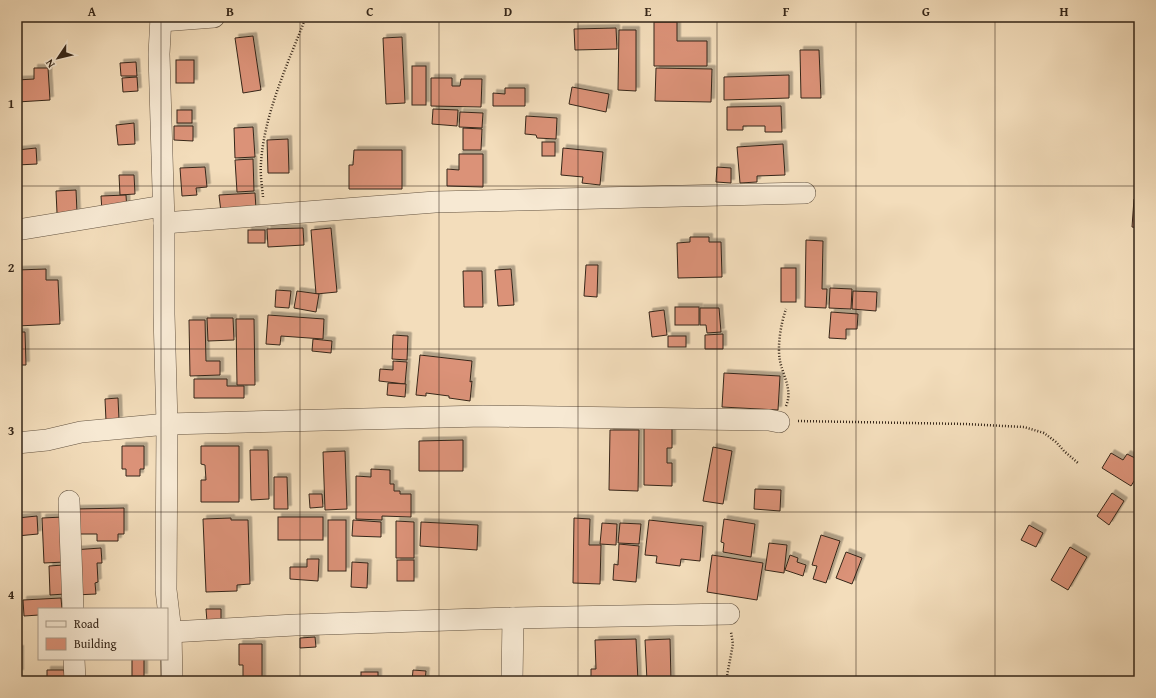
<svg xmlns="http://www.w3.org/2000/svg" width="1156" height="698" viewBox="0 0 1156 698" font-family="'Gentium Book Plus',serif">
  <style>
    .building { fill: #db9278; stroke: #352619; filter: url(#shadow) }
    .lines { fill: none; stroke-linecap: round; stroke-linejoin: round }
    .minor-casing { stroke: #645442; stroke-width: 22 }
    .path { stroke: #352619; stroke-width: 2.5; stroke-dasharray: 1 2; stroke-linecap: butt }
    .minor { stroke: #f7e9d3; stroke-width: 21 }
    .grid { fill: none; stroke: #352619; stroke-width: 1; stroke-opacity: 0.55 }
    .neatline { fill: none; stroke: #352619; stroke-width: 1.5 }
    .grid-label { font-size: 13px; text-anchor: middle; font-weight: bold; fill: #352619 }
  </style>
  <defs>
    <filter id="shadow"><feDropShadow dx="3.5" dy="-3.5" stdDeviation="0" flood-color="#0004"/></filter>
  </defs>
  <rect width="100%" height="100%" fill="#f3ddbb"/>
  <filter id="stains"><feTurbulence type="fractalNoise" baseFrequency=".005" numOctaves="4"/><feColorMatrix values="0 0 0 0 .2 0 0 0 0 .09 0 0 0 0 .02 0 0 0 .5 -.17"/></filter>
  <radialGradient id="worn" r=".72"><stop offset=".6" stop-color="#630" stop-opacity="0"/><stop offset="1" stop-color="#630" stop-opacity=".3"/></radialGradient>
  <g class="building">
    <polygon points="654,22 677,22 677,41 707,41 707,66 654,66"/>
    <polygon points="616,28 617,49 575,50 574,29"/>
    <polygon points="619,30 636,30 636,91 618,90"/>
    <polygon points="253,36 261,90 243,93 235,38"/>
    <polygon points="402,37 405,103 386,104 383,38"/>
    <polygon points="800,50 819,50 821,98 801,98"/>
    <rect x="176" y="60" width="18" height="23"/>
    <polygon points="136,62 137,76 121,76 120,63"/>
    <rect x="412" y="66" width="14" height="39"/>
    <polygon points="34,68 48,68 50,100 17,102 17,80 34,79"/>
    <polygon points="656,68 712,69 711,102 655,101"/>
    <polygon points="789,75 789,98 724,100 724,77"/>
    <polygon points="137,77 138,91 123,92 122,78"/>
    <polygon points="431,78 452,78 452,86 460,86 461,79 482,79 481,107 431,106"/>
    <polygon points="572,87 609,94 606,112 569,104"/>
    <polygon points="505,88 525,88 525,106 493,106 493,93 505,94"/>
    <polygon points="781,106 782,132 765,132 765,126 743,126 743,130 727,130 727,107"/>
    <polygon points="433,109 458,110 457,126 432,124"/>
    <rect x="177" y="110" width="15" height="13"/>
    <polygon points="460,112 483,113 482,128 459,127"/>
    <polygon points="526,116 557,118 556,139 537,138 536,135 525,134"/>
    <polygon points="134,123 135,144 118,145 116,125"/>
    <polygon points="174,126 193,126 193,141 174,140"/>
    <polygon points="253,127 255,157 235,158 234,128"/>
    <polygon points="463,128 482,129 481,150 463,150"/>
    <polygon points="288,139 289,173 268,173 267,140"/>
    <rect x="542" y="142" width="13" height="14"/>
    <polygon points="783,144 785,175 757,176 757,182 740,183 737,147"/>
    <polygon points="36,148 37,164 17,165 17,150"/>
    <polygon points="563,148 603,152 600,185 582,183 583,177 561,175"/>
    <polygon points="354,150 402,150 402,189 349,189 349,165 353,165"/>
    <polygon points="459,154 483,154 483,187 447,186 447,169 459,170"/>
    <polygon points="253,159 254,191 237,192 235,160"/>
    <polygon points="205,167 207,187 196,188 197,195 182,196 180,168"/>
    <polygon points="717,167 731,168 731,183 716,182"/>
    <polygon points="119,175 134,175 135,194 120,195"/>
    <polygon points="76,190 77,212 57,213 56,191"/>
    <polygon points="255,193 256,209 221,212 219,195"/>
    <polygon points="126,195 127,211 102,212 101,196"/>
    <polygon points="1134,199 1139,199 1139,228 1132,227"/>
    <polygon points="303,228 304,245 268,247 267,229"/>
    <polygon points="331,228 337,292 316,294 311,230"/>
    <rect x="248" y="230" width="17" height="13"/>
    <polygon points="690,237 709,237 709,242 721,242 722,277 678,278 677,243 690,242"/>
    <polygon points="806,240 823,241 822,289 827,289 826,308 805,307"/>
    <polygon points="586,265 598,265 597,297 584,296"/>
    <rect x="781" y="268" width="15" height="34"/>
    <polygon points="46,269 46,280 58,280 60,324 17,326 17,270"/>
    <polygon points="511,269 514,305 498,306 495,270"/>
    <polygon points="463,271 482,271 483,307 464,307"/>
    <polygon points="830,288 852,289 851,309 829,308"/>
    <polygon points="276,290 291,291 289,308 275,307"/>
    <polygon points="297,291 319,294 316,312 294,308"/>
    <polygon points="853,291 877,292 876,311 852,309"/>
    <rect x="675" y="307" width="24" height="18"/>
    <polygon points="700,308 719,308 721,332 707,333 706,325 700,325"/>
    <polygon points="664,310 667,335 652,337 649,312"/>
    <polygon points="831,312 858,314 857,329 846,329 846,339 829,338"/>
    <polygon points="268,315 324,319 323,339 281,336 280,345 266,344"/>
    <polygon points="207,318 233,318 234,340 208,341"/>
    <polygon points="236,319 254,319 255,385 237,385"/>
    <polygon points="189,320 205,320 206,361 220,361 220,375 190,376"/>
    <polygon points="17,332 25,332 26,365 17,365"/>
    <polygon points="723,334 723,349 705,349 705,335"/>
    <polygon points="393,335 408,336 407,360 392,359"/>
    <rect x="668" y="336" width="18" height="11"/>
    <polygon points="313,339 332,341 331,353 312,351"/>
    <polygon points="420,355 472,361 470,382 472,381 470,401 449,398 449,396 426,393 426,396 416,395"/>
    <polygon points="393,361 407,362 405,384 379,381 380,369 393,370"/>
    <polygon points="724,373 780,376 778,410 722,407"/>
    <polygon points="194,379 227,379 227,386 244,386 244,398 194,398"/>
    <polygon points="388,383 406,384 405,397 387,395"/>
    <polygon points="118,398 119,420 106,421 105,399"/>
    <polygon points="644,428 672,428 672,448 667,448 667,463 672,463 672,486 644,485"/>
    <polygon points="610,430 639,430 638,491 609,490"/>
    <polygon points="463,440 463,471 419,471 419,441"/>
    <polygon points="122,446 144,446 144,469 140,469 140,476 126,476 126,469 122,469"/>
    <polygon points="201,446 239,446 239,502 201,502 201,480 206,480 205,465 201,464"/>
    <polygon points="713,447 732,451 723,504 703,501"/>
    <polygon points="250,450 268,450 269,499 251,500"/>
    <polygon points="345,451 347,509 325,510 323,452"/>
    <polygon points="1111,453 1123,460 1127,454 1139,460 1139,473 1131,486 1102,468"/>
    <polygon points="371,469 390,470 390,484 394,484 394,491 400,491 400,494 411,494 411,517 382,516 382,520 356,519 356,476 371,477"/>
    <polygon points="274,477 287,477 288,509 274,509"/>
    <polygon points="755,489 781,490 780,511 754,509"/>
    <polygon points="1112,493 1124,501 1109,525 1097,516"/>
    <polygon points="309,494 322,494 323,507 310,508"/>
    <polygon points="124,508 124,534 118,534 118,541 97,541 97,534 75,534 75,509"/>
    <polygon points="37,516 38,534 17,536 17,518"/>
    <polygon points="63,517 65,562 44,563 42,518"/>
    <rect x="278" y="517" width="45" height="23"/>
    <polygon points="231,518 231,520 248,520 250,584 237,585 237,591 206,592 203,519"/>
    <polygon points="574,518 590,519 589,545 601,545 600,584 573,583"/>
    <polygon points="724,519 755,524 751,557 723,552 724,543 721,542"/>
    <rect x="328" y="520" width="18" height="51"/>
    <polygon points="353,520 381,522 381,537 352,536"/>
    <polygon points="649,520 703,526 700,561 681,559 680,566 656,563 657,556 645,555"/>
    <polygon points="396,521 414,522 414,558 396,558"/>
    <polygon points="421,522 478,525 477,550 420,546"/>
    <polygon points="602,523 617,524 616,545 600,544"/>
    <polygon points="620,523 641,524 639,544 618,543"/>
    <polygon points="1029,525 1043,533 1036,547 1021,540"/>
    <polygon points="821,535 840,541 826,583 813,579 817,566 812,565"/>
    <polygon points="769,543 787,545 784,573 765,570"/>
    <polygon points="619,544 639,546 636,582 613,580 614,564 618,565"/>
    <polygon points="1070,547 1087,557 1068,590 1051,580"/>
    <polygon points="101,548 102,563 97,563 98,582 95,583 96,594 75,595 72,550"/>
    <polygon points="846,552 862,558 852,584 836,578"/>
    <polygon points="712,555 763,563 757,600 707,592"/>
    <polygon points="790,555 798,558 797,562 806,565 803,576 785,570"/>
    <polygon points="307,559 319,559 318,581 290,579 290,567 307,567"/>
    <rect x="397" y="560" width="17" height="21"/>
    <polygon points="352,562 368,563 367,588 351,587"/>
    <polygon points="64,565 65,594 50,595 49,566"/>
    <polygon points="61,598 62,609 39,609 39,615 24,616 23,600"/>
    <polygon points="206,609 221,609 221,622 207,622"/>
    <polygon points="315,637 316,647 300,648 300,638"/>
    <polygon points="636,639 638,681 591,681 591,669 596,669 595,640"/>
    <polygon points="670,639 671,681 647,681 645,640"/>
    <polygon points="239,644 262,644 262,681 243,681 243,665 239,665"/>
    <rect x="17" y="649" width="3" height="24"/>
    <rect x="132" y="659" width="12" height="18"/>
    <polygon points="47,670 64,670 65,681 47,681"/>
    <polygon points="413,670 426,671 425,681 412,681"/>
    <rect x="361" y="672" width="17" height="9"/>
  </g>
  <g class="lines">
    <g class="minor-casing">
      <g id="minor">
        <polyline points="161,17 159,54 164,223 164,314 167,424 166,590 171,632 172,681"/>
        <polyline points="161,21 214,17"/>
        <polyline points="164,223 435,202 805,193"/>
        <polyline points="17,230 163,206"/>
        <polyline points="17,443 47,440 81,432 167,424 483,416 769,420 779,422"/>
        <polyline points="69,501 73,609"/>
        <polyline points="171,632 295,625 513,618 729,614"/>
        <polyline points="74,659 75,681"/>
        <polyline points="512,681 513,618"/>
      </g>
    </g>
    <g class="path">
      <path d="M263,197C262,186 260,174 261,163C264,114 288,63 306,17"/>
      <path d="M786,406C793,390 783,376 780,361C777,346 781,323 786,309"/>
      <polyline points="798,421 965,424 1024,427 1044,433 1056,442 1064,451 1078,463"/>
      <polyline points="726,681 733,644 731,632"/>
    </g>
    <use href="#minor" class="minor"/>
  </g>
  <path class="grid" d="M161,17V609M300,17V681M439,17V681M578,17V681M717,17V681M856,17V681M995,17V681M17,186H1139M17,349H1139M17,512H1139M161,659V681"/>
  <rect width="1156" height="698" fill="none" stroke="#f3ddbb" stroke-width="44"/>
  <rect x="38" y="608" width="130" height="52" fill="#f7e9d3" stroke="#a99b89"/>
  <rect x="46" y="621" width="20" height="6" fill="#f7e9d3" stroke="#a99b89"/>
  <text x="74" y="628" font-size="12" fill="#352619">Road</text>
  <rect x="46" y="638" width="20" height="12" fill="#db9278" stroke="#a99b89"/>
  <text x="74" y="648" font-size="12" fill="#352619">Building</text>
  <g transform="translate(58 58) rotate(235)" stroke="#f7e9d3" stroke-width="3" paint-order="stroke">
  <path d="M0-3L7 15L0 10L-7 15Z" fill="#352619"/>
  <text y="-6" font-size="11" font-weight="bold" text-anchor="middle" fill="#352619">N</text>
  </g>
  <rect x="22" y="22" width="1112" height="654" class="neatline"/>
  <g class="grid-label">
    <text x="92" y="16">A</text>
    <text x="230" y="16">B</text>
    <text x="370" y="16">C</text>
    <text x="508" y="16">D</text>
    <text x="648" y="16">E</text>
    <text x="786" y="16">F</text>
    <text x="926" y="16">G</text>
    <text x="1064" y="16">H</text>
    <text x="11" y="108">1</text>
    <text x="11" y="272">2</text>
    <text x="11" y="435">3</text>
    <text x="11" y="599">4</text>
  </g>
  <rect width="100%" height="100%" filter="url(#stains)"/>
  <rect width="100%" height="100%" fill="url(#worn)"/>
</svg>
